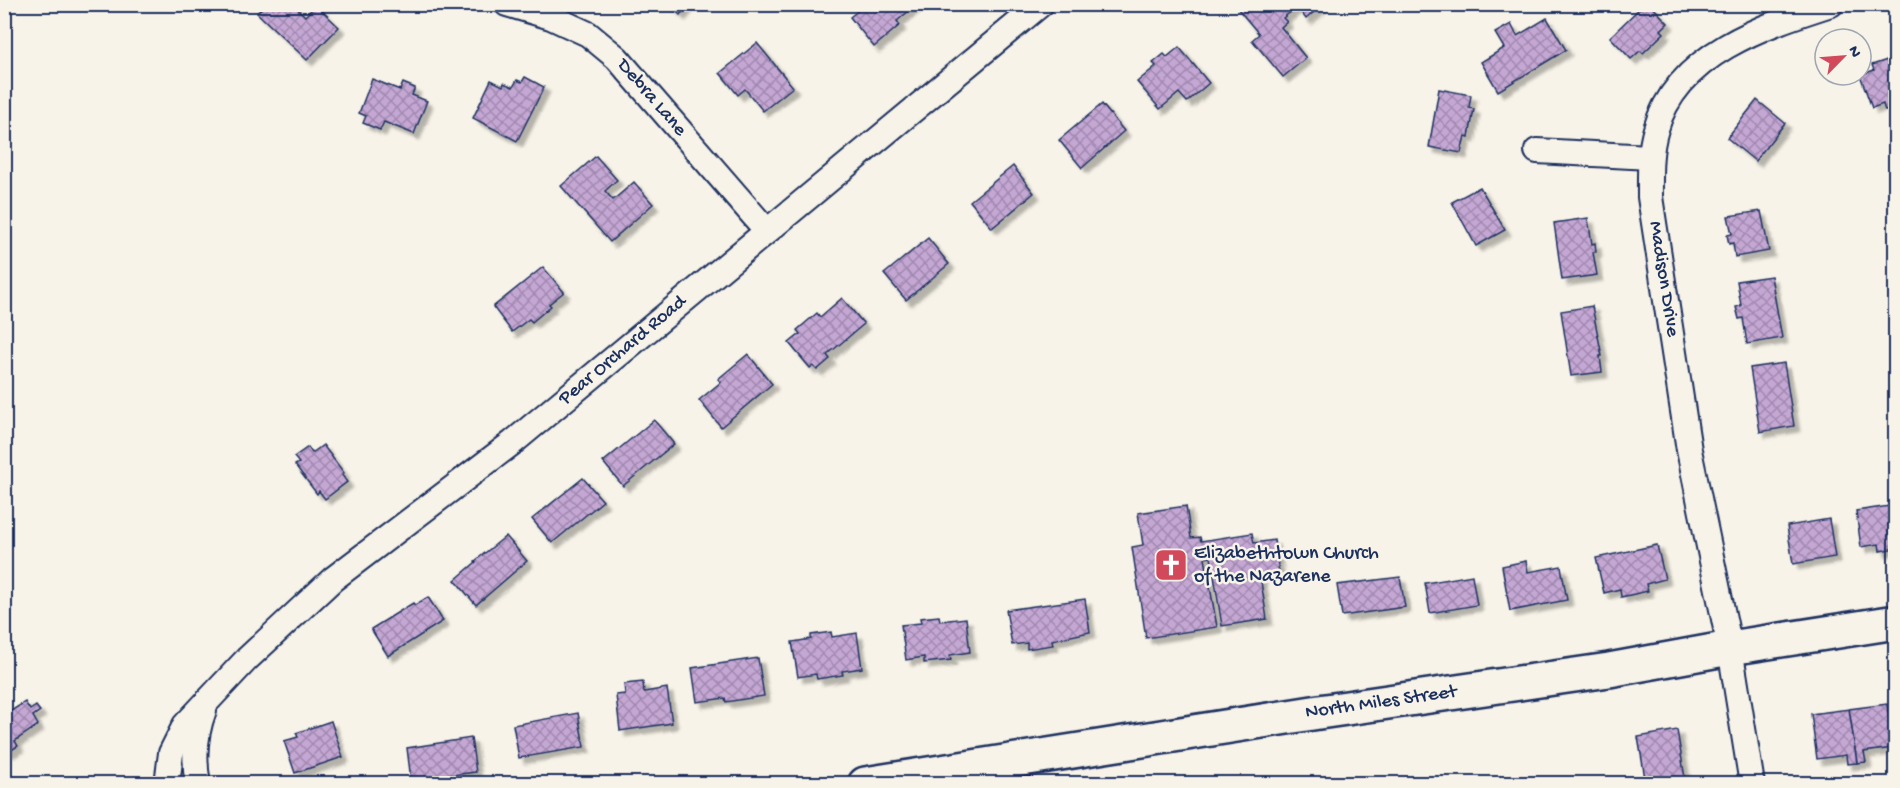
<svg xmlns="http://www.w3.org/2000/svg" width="1900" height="788" viewBox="0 0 1900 788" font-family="'Gochi Hand',sans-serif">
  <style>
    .building { fill: url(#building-cross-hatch); stroke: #1b2f5e; stroke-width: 1.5; filter: url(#shadow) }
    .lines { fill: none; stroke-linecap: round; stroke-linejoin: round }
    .street-casing { stroke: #1b2f5e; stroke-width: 28 }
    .secondary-casing { stroke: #1b2f5e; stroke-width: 38 }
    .street { stroke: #f7f3e8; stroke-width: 24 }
    .secondary { stroke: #f7f3e8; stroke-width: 33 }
    .labels { text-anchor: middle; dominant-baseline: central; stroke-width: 5; stroke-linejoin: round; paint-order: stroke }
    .street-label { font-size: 20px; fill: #1b2f5e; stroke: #f7f3e8 }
    .poi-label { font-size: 20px; fill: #1b2f5e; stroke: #f7f3e8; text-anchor: start }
  </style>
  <defs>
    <pattern id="building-cross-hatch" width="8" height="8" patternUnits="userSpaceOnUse" patternTransform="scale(1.5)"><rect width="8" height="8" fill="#c5a7d4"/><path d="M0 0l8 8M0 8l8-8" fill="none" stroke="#9f88af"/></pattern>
    <filter id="shadow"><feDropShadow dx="5.5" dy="5.5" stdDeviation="1.5" flood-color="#0004"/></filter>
  </defs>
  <rect width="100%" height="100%" fill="#f7f3e8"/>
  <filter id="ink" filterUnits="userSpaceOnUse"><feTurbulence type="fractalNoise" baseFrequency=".0167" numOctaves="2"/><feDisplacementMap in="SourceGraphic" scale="12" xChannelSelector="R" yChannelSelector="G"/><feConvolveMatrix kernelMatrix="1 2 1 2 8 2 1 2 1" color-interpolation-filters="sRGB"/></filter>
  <g filter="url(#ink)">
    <g class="building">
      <polygon points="265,4 293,4 305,16 316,5 339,27 307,60 257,13"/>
      <polygon points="668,4 689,4 680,15"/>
      <polygon points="866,4 917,4 897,21 900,25 874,47 850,17"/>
      <polygon points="1244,4 1323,4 1306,19 1297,7 1283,18 1287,22 1281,27 1306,58 1283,77 1252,40 1259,34 1238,9"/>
      <polygon points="1644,4 1650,4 1668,23 1661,30 1664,33 1643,53 1640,51 1631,59 1610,37"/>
      <polygon points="1547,18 1566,50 1498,91 1481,62 1504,48 1495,33 1511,24 1517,36"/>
      <polygon points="757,43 793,87 763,111 745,89 738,95 720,73"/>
      <polygon points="1179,47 1209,83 1187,102 1179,93 1160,109 1137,82 1156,66 1153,63 1164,54 1167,57"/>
      <polygon points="1896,57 1896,108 1885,111 1883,104 1872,108 1860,75 1874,70 1872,65"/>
      <polygon points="525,77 544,87 517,141 473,118 491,80 503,86 504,83 513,87 517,80 522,82"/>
      <polygon points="372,79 400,90 403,83 415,88 412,95 427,101 414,134 384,122 380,130 363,123 366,116 359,113"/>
      <polygon points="1439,89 1471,95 1469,108 1474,109 1469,137 1465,136 1461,153 1429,147"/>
      <polygon points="1757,100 1785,123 1755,161 1727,138"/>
      <polygon points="1102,104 1124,131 1082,168 1059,140"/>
      <polygon points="596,156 617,180 605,191 613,200 634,182 653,204 610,242 561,186"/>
      <polygon points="1013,166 1034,193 992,228 970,201"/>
      <polygon points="1480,187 1505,230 1476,246 1452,202"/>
      <polygon points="1761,211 1769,251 1735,257 1733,243 1729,244 1727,235 1732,234 1728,216"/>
      <polygon points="1588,218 1592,244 1595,243 1596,252 1593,252 1597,275 1562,280 1554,223"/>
      <polygon points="928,238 949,264 906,300 884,274"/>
      <polygon points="543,267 564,292 549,304 551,306 532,322 529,319 512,332 493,307"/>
      <polygon points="1771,276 1782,338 1747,344 1743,318 1739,319 1736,307 1741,306 1737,281"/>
      <polygon points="842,298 864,324 827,355 830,359 817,370 813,366 810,368 789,343 800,334 797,330 817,313 820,317"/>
      <polygon points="1592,306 1602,356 1600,356 1602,372 1571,376 1561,311"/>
      <polygon points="748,354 772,384 721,427 699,400 721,382 718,379"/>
      <polygon points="1784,363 1794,426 1760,432 1750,368"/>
      <polygon points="654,420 674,444 623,486 603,462"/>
      <polygon points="323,445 344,473 342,475 347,482 325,499 319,491 317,494 295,465 299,463 294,457 308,447 312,453"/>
      <polygon points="583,478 603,501 552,543 532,519"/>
      <polygon points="1896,505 1896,548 1880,551 1879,544 1861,547 1856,511"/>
      <polygon points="1186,506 1191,538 1200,537 1201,541 1252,533 1254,543 1274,540 1279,572 1260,575 1267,619 1222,626 1211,557 1205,558 1217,627 1146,638 1132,547 1143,545 1138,513"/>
      <polygon points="1829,519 1835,557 1793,564 1787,526"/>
      <polygon points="506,536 527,561 476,605 455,580 476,562 475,561"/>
      <polygon points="1657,545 1665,579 1646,584 1648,591 1621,597 1620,589 1604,593 1596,558"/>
      <polygon points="1526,561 1528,572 1561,566 1567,600 1510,611 1502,566"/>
      <polygon points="1472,575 1477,605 1430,613 1425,583"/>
      <polygon points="1400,577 1405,607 1342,616 1337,585"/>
      <polygon points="428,597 443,621 388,656 371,629 413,603 415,605"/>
      <polygon points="1085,599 1090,632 1052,640 1053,645 1027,649 1027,643 1012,645 1006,610"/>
      <polygon points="939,616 940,621 966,618 970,652 950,655 951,660 924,663 924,657 906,660 901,625 921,623 920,618"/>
      <polygon points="831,632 832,637 857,633 862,668 842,671 843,675 817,679 816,674 798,677 792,642 811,639 811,635"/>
      <polygon points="758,658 764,696 726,702 725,698 697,702 692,668"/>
      <polygon points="643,682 644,692 667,688 672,723 620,731 616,695 625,694 624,684"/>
      <polygon points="25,702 30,710 36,706 40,711 33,716 38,725 15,741 18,746 8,752 6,749 4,749 4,711 9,708 11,711"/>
      <polygon points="1887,704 1893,748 1864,752 1866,762 1857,763 1849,709"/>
      <polygon points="1849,709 1857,763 1847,764 1846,755 1817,759 1811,714"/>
      <polygon points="578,713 584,747 519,758 513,725"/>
      <polygon points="331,721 343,757 295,773 284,741 298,737 296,733"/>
      <polygon points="1677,730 1686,784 1646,784 1638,737"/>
      <polygon points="471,738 476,772 411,780 407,748"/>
    </g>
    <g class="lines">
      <g class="street-casing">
        <g id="street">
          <polyline points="507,4 551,17 588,34 617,58 767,231"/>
          <polyline points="1537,151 1650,157"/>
          <polyline points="167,784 171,753 185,725 247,659 333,579 512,443 1041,4"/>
          <path d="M198,784C193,758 195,734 204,710"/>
          <path d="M1752,784L1730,648L1689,450L1650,197C1650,174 1649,152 1656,129C1677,54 1765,25 1831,4"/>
        </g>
      </g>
      <g class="secondary-casing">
        <polyline id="secondary" points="865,784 1319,712 1609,670 1730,648 1896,622"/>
      </g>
      <use href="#street" class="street"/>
      <use href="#secondary" class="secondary"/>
    </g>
  </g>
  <defs>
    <g id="church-square" transform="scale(1.725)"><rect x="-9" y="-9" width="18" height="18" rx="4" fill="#d1495b" stroke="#f7f3e8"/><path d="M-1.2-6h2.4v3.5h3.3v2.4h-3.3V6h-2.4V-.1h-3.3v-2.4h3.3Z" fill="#fff"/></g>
  </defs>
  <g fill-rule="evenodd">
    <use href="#church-square" x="1171" y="565"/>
  </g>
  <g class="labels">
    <g class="street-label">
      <text transform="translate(651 98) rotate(49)">Debra Lane</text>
      <text transform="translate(1663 279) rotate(81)">Madison Drive</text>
      <text transform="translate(623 351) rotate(-40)">Pear Orchard Road</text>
      <text transform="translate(1381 703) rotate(-8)">North Miles Street</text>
    </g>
    <g class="poi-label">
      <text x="1194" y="554">Elizabethtown Church<tspan x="1194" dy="23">of the Nazarene</tspan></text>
    </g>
  </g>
  <rect width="1900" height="788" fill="none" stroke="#f7f3e8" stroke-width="24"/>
  <rect x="12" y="12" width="1876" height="764" fill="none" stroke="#1b2f5e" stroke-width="2" filter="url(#ink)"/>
  <g transform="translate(1843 57) rotate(65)"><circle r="28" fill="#f7f3e8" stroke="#9fa5b1" stroke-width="1.5"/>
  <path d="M0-4.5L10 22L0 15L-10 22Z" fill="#d1495b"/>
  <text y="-9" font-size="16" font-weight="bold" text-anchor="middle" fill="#1b2f5e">N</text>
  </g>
</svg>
